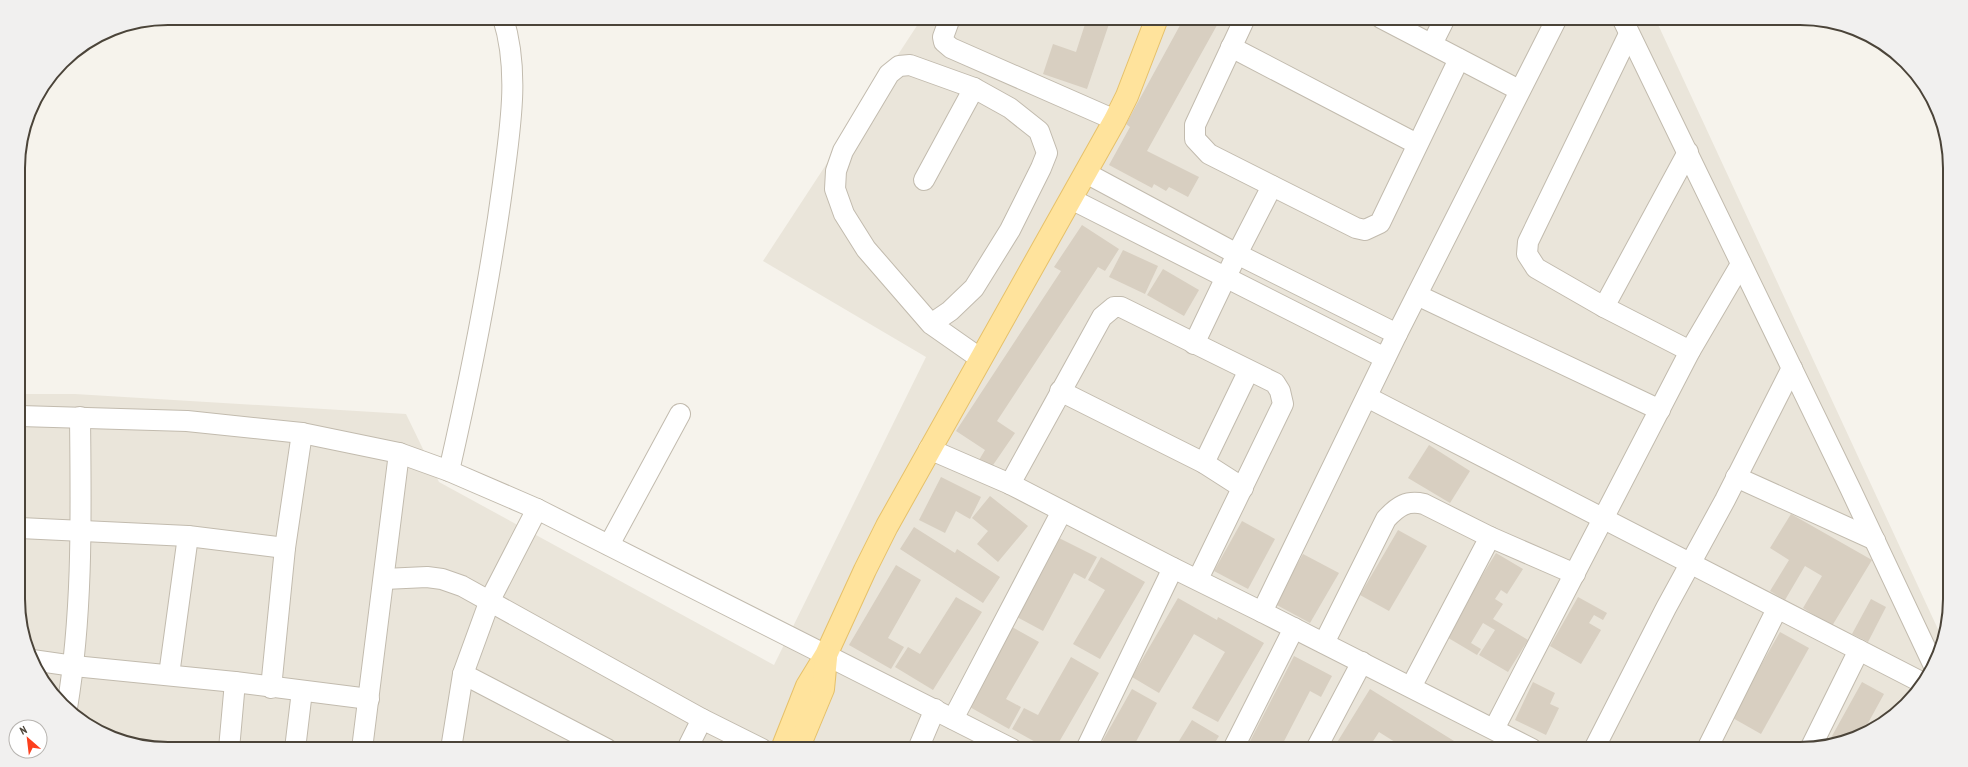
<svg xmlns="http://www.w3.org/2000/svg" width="1968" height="767" viewBox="0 0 1968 767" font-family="'PT Sans Narrow',sans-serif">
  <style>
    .residential { fill: #eae5da }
    .building { fill: #d8cfc1 }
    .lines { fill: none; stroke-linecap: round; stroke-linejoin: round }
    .minor-casing { stroke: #c2bbae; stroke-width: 22 }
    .major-casing { stroke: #e6c16a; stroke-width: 24 }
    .minor { stroke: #fff; stroke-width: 20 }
    .major { stroke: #ffe39c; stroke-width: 22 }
    .rim { fill: none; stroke: #4b4439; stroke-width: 2 }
  </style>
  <rect width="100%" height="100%" fill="#f6f3ec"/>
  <polygon class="residential" points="922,18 1655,18 1943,640 1942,647 1919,690 1891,718 1848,741 1809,749 168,749 120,741 85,724 55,698 33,665 21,628 20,394 75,394 406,414 439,482 774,665 926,357 763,261"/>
  <g class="building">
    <polygon points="1087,18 1111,18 1087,89 1043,74 1053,44 1076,52"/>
    <polygon points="1184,18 1221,18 1147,151 1199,177 1188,197 1169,187 1166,191 1154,184 1152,188 1109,165 1130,127 1126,124"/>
    <polygon points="1082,225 1119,249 1105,271 1098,267 997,421 1015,433 991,468 979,460 985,450 956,431 1061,271 1054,267"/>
    <polygon points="1123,250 1158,266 1145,294 1109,277"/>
    <polygon points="1163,269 1199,290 1184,316 1147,295"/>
    <polygon points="1429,445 1470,471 1450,503 1408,478"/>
    <polygon points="941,477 981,497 970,519 956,511 945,533 919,520"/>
    <polygon points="990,496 1028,526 998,562 977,544 988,531 972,518"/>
    <polygon points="1791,514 1872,560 1832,626 1803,608 1822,576 1805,566 1785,600 1770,591 1789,560 1770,548"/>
    <polygon points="1242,521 1275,539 1248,589 1214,571"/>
    <polygon points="914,527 955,553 957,549 1000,577 983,603 900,549"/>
    <polygon points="1398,530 1427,546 1389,611 1360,595"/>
    <polygon points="1057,537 1097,557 1085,579 1074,573 1043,631 1015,616"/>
    <polygon points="1496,553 1523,569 1507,594 1501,590 1495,599 1503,604 1493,619 1528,640 1508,672 1479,655 1495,630 1483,623 1471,643 1481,649 1477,655 1445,636"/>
    <polygon points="1303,554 1339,573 1310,623 1275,604"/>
    <polygon points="1101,557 1145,582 1100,659 1073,644 1105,590 1088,580"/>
    <polygon points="896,565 921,580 888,638 904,647 891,669 849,645"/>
    <polygon points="956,597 982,612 933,690 895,667 908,647 920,654"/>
    <polygon points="1578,597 1607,613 1603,620 1594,615 1589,623 1601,630 1581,664 1550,646"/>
    <polygon points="1178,598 1217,620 1218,617 1264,643 1218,722 1192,708 1225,652 1194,634 1159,693 1132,677"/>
    <polygon points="1871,599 1886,607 1868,642 1852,634"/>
    <polygon points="1012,627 1039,642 1006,699 1021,707 1009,729 968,706"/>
    <polygon points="1780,632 1809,648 1761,734 1731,717"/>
    <polygon points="1294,656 1332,676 1321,697 1310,691 1280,749 1246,749"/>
    <polygon points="1071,657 1099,673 1055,749 1048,749 1012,729 1024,708 1038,715"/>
    <polygon points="1533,682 1555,693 1550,704 1559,708 1546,735 1515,720"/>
    <polygon points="1862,682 1884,694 1867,725 1873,728 1848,741 1827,745"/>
    <polygon points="1132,689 1157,703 1132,749 1098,749"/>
    <polygon points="1370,689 1467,749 1406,749 1379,732 1368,749 1333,749"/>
    <polygon points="1192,720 1219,736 1211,749 1174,749"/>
  </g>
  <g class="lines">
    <g class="minor-casing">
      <g id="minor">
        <polyline points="950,18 943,37 944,42 951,48 1115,120"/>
        <polyline points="1245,18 1195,125 1195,139 1209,154 1356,228 1365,230 1380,223 1459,59"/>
        <polyline points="1381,18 1519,90"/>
        <polyline points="1622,18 1850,488 1933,664"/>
        <polyline points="1629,34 1528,242 1527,254 1536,268 1604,307 1690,351"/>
        <polyline points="1432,44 1445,18"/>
        <polyline points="1231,47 1417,144"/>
        <polyline points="1086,173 1237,254 1397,334"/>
        <polyline points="924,180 974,88"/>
        <polyline points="1071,199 1385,358"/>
        <polyline points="1417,295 1660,410"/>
        <polyline points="1604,307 1688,152"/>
        <polyline points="931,324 950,311 974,288 1010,230 1041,168 1047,153 1039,131 1010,108 974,88 910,65 899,66 889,74 843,151 836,171 835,189 844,214 866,249 931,324 981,359"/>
        <polyline points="1194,344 1237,254 1272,186"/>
        <polyline points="1060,391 1204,463 1243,488"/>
        <polyline points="1367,397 1923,683"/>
        <polyline points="20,416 187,421 302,433 399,453 449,471 537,509 1012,749"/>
        <polyline points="929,449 1010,484 1173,568 1262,612 1532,749"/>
        <polyline points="1204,463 1248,372"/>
        <path d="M449,471C471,375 490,280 503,183C510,129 520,71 503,18"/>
        <polyline points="1736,477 1875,540"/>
        <polyline points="1010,484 1102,317 1114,307 1121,307 1275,383 1280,391 1283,404 1198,579"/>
        <polyline points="20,528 188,536 285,548"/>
        <polyline points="609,545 680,414"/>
        <polyline points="384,579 427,577 442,579 462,586 702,719 762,749"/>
        <polyline points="1262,612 1397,334 1557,18"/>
        <path d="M1324,643L1386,519C1398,506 1407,500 1424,504L1490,537L1575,574"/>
        <polyline points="32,660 74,666 235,682 369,699"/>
        <polyline points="463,674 607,749"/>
        <polyline points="169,675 188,536"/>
        <polyline points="1411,687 1490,537"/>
        <polyline points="271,688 285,548 302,433"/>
        <path d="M67,708C83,612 81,514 80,417"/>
        <polyline points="953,719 1062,511"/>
        <polyline points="1494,729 1690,351 1741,264"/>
        <polyline points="229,749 235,682"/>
        <polyline points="295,749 302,691"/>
        <polyline points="362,749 399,453"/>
        <polyline points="451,749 463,674 490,600 537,509"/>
        <polyline points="687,749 702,719"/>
        <polyline points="918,749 935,709"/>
        <polyline points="1086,749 1173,568"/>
        <polyline points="1233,749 1294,628"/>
        <polyline points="1316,749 1362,662"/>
        <polyline points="1594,749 1666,608 1725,500 1792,368"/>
        <polyline points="1707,749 1777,609"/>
        <polyline points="1810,749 1859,650"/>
      </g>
    </g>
    <g class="major-casing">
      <g id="major">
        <polyline points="782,749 807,686 826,655 865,570 887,526 1115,120 1127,96 1157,18"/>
        <polyline points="798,749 823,689 826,658"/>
      </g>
    </g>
    <use href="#minor" class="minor"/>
    <use href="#major" class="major"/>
  </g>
  <path d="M0 0H1968V767H0ZM168 25H1800A143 143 0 0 1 1943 168V599A143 143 0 0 1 1800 742H168A143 143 0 0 1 25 599V168A143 143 0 0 1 168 25Z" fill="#f1f0ef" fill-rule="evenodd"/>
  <path class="rim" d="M168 25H1800A143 143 0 0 1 1943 168V599A143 143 0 0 1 1800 742H168A143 143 0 0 1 25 599V168A143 143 0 0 1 168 25Z"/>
  <g transform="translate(28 739) rotate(332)"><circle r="19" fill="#ffffff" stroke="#b7b4b0"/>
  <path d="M0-3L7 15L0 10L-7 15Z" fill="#fc3f1d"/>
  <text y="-6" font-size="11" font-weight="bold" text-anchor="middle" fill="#4b4439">N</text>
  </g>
</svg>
